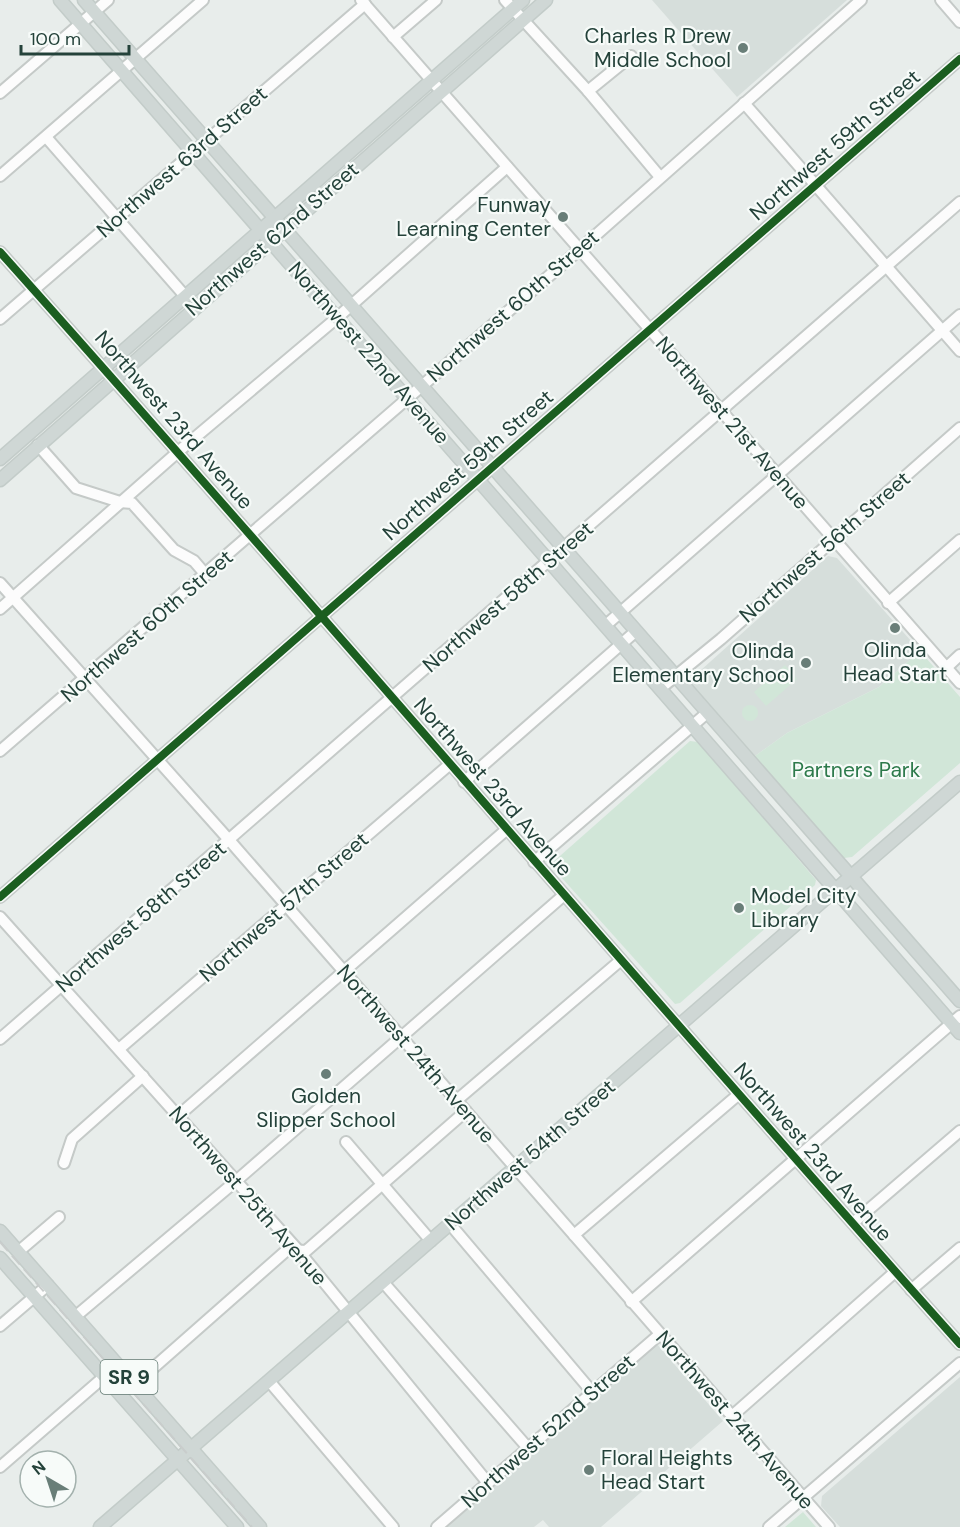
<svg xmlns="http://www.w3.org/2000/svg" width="960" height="1527" viewBox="0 0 960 1527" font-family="'DM Sans',sans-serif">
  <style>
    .built { fill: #d6dedb }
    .green { fill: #d1e6d8 }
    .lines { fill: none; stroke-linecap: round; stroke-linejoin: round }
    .minor-casing { stroke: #c5cac8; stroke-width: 14 }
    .major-casing { stroke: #c3ccc9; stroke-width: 15 }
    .minor { stroke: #fcfcfc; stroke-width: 10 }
    .major { stroke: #cfd7d5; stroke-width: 12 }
    .rail { stroke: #c9cdcc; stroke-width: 2; stroke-dasharray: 12 6; stroke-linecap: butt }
    .cycleway-casing { stroke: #f7fbf9; stroke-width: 11 }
    .cycleway { stroke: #1b5e20; stroke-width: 8 }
    .poi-dot { fill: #697e78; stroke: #f7fbf9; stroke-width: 2 }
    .labels { text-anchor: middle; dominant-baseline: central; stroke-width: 4.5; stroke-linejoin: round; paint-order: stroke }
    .shield { fill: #f7fbf9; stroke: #637a73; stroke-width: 1.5 }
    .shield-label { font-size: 20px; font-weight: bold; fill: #24423a }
    .poi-label { font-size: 21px; fill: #24423a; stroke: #f7fbf9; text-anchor: end }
    .street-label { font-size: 21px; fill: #24423a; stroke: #f7fbf9 }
    .park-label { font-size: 21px; fill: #2d7a4b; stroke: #f7fbf9 }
  </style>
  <rect width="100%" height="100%" fill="#e8edeb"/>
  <g class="built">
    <polygon points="652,0 847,0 737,97"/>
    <polygon points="828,556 837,558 920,651 879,687 787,733 755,756 691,683 691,679"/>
    <polygon points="657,1344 723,1421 601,1527 549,1527 543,1520 534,1527 447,1527"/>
    <polygon points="960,1377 960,1527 840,1527 821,1506 822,1496"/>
  </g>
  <g class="green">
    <polygon points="920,651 960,697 960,763 852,857 844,858 755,756 787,733 879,687"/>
    <polygon points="785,665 797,679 766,706 754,692"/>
    <circle cx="750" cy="713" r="8"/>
    <polygon points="690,741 698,742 816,880 815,885 680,1003 675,1004 553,868 552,863"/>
    <polygon points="803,1512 816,1527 785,1527"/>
  </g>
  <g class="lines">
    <g class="minor-casing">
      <g id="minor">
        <polyline points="361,0 960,683"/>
        <polyline points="505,0 588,91 660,177"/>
        <polyline points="941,0 960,22"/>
        <polyline points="393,37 436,0"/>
        <polyline points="588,91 631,56"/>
        <polyline points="0,93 108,0"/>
        <polyline points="744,103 960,351"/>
        <polyline points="46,137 185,296"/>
        <polyline points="0,176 203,0"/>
        <path d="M0,252C323,613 637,983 960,1344"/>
        <polyline points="0,319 365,4"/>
        <polyline points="38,445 76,488 120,502 132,503 174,550 194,561 206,575"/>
        <polyline points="0,583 230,841 829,1527"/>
        <polyline points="888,603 960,540"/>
        <polyline points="0,609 179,451 338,317 507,167"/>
        <polyline points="606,625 960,315"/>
        <polyline points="946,668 960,655"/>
        <polyline points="661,688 721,639 960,428"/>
        <polyline points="0,751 579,250 861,0"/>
        <polyline points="464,782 635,632"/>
        <polyline points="534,862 707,713"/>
        <polyline points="0,897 960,59"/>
        <polyline points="0,917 297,1249 488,1483"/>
        <polyline points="0,1039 960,202"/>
        <polyline points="119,1049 449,765"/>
        <polyline points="457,1100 621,960"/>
        <polyline points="178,1116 506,830"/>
        <polyline points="346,1142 431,1241"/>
        <polyline points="64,1163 72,1139 143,1076"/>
        <polyline points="853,1223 960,1131"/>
        <polyline points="450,1224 593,1393"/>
        <polyline points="574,1235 739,1094"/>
        <polyline points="18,1252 59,1217"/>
        <polyline points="383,1282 528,1448"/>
        <polyline points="911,1290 960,1248"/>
        <polyline points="631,1302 960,1016"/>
        <polyline points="76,1316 236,1181 564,895"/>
        <polyline points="0,1326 48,1285"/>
        <polyline points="269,1381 393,1527"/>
        <polyline points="135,1384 287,1250 306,1251 466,1111"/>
        <polyline points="732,1416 895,1272"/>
        <polyline points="0,1467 105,1376"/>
        <polyline points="437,1527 660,1334"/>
        <polyline points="769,1527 960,1363"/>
      </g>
    </g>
    <g class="major-casing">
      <g id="major">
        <polyline points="60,0 960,1033"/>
        <polyline points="84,0 960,1001"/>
        <polyline points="0,459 523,0"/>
        <polyline points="0,480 546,0"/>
        <polyline points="0,1231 260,1527"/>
        <polyline points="0,1258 237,1527"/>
        <polyline points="100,1527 960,782"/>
      </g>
    </g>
    <use href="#minor" class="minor"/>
    <use href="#major" class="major"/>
    <polyline class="rail" points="0,1242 252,1527"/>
    <g class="cycleway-casing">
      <g id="cycleway">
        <path d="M0,252C323,613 637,983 960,1344"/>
        <polyline points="0,897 960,59"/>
      </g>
    </g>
    <use href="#cycleway" class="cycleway"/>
  </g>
  <g class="poi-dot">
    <circle cx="743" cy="48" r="6"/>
    <circle cx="563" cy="217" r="6"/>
    <circle cx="895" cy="628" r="6"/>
    <circle cx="806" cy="663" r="6"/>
    <circle cx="739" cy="908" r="6"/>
    <circle cx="326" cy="1074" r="6"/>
    <circle cx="589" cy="1470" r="6"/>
  </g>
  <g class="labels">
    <rect class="shield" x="100.5" y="1360" width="57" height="34" rx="4.5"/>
    <g class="shield-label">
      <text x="129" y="1377">SR 9</text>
    </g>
    <g class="poi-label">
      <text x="731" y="36">Charles R Drew<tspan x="731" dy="24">Middle School</tspan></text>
      <text x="551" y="205">Funway<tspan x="551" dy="24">Learning Center</tspan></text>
      <text x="895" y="650" text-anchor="middle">Olinda<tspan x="895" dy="24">Head Start</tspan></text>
      <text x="794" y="651">Olinda<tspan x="794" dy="24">Elementary School</tspan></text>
      <text x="751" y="896" text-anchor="start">Model City<tspan x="751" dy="24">Library</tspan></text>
      <text x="326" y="1096" text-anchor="middle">Golden<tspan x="326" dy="24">Slipper School</tspan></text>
      <text x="601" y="1458" text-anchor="start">Floral Heights<tspan x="601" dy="24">Head Start</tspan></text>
    </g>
    <g class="street-label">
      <text transform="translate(835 145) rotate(-41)">Northwest 59th Street</text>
      <text transform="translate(182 162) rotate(-41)">Northwest 63rd Street</text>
      <text transform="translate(272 239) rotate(-41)">Northwest 62nd Street</text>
      <text transform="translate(513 306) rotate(-41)">Northwest 60th Street</text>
      <text transform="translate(369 353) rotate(49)">Northwest 22nd Avenue</text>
      <text transform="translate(174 420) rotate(49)">Northwest 23rd Avenue</text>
      <text transform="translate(732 423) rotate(49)">Northwest 21st Avenue</text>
      <text transform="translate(468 465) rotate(-41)">Northwest 59th Street</text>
      <text transform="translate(825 547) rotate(-41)">Northwest 56th Street</text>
      <text transform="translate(508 597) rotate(-41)">Northwest 58th Street</text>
      <text transform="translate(147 626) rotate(-41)">Northwest 60th Street</text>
      <text transform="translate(493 787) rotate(49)">Northwest 23rd Avenue</text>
      <text transform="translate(284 907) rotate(-41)">Northwest 57th Street</text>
      <text transform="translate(141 917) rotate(-41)">Northwest 58th Street</text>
      <text transform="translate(416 1054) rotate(49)">Northwest 24th Avenue</text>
      <text transform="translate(813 1152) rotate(49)">Northwest 23rd Avenue</text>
      <text transform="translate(530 1155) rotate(-41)">Northwest 54th Street</text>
      <text transform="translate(248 1196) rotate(49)">Northwest 25th Avenue</text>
      <text transform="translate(735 1420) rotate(49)">Northwest 24th Avenue</text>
      <text transform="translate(548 1431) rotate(-41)">Northwest 52nd Street</text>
    </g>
    <g class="park-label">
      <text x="856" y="770">Partners Park</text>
    </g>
  </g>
  <g transform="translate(48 1479) rotate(321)"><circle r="28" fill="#f7fbf9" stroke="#a3b1ad" stroke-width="1.5"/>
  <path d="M0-4.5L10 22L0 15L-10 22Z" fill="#697e78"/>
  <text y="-9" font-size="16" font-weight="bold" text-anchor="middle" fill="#24423a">N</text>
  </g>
  <path d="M21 45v9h108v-9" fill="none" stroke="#24423a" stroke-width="3"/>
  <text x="30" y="45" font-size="18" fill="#24423a" stroke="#f7fbf9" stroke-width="4.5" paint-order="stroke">100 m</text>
</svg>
